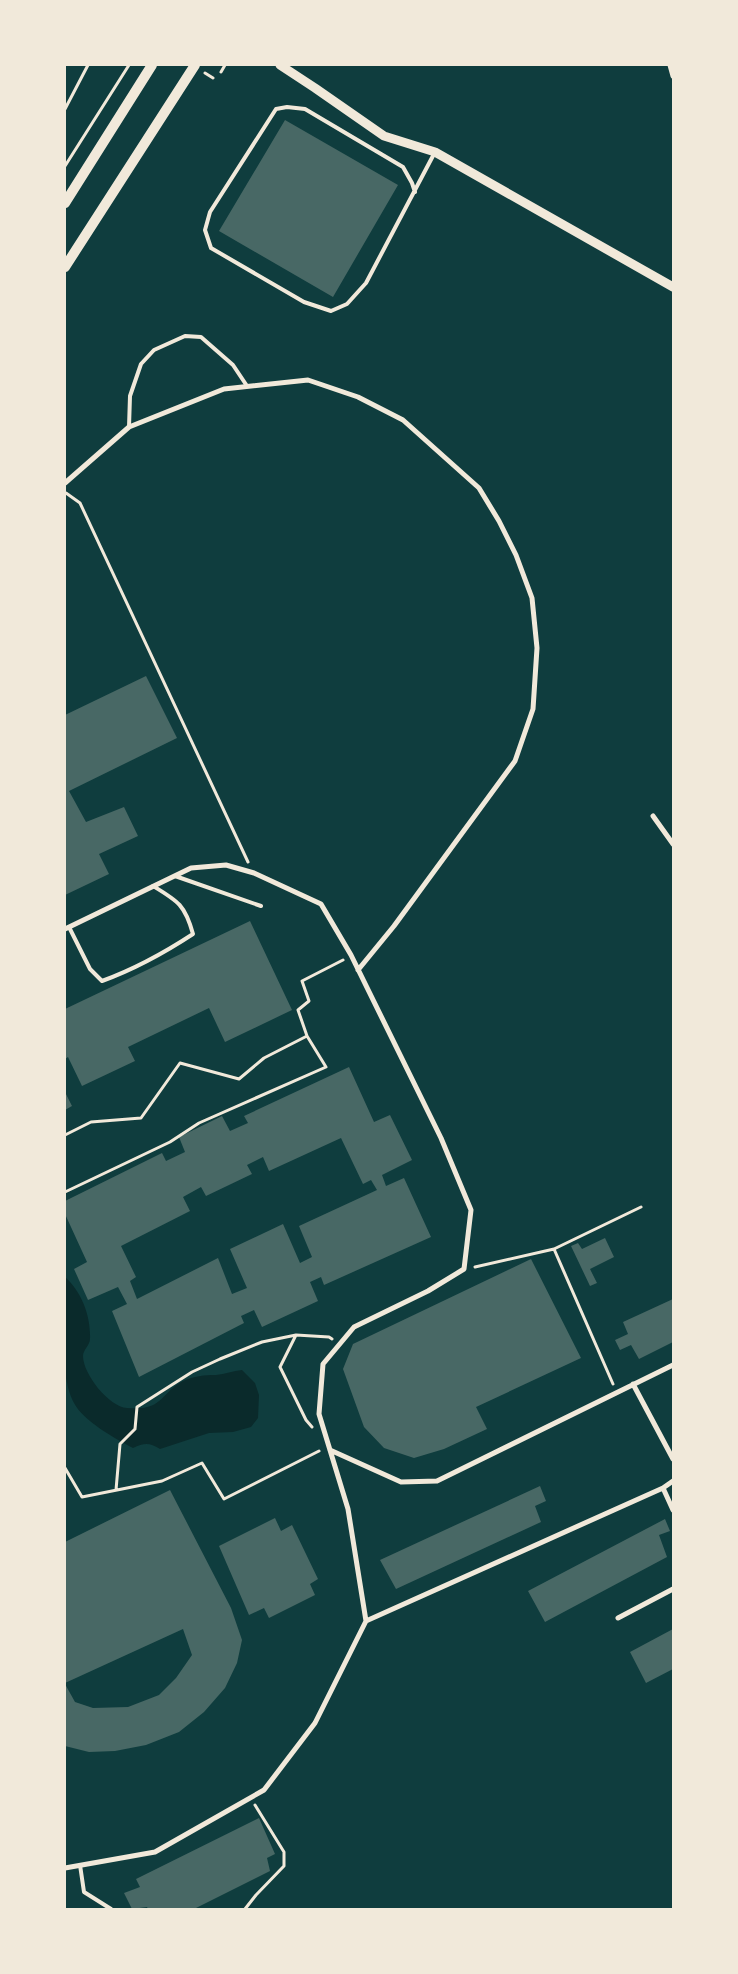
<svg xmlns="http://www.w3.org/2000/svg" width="738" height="1974" font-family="'Asap Condensed',sans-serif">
  <rect width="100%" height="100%" fill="#0f3d3e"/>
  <path fill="#0a2a2b" d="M65,1277c17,15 26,40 25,62 0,6 -7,11 -7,17 0,18 26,51 44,52 37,3 32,-14 56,-27 11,-5 21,-6 33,-6 9,-1 17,-4 26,-5l13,13 4,12 -1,23 -7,9 -18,5 -24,1 -49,16c-11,-7 -16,-6 -27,-1 -17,-9 -50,-27 -59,-45 -5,-9 -7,-20 -9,-30z"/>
  <path fill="#486865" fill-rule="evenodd" d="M285,120l113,65 -65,112 -114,-66z
    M146,676l31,62 -108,53 17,31 38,-15 14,29 -39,18 10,20 -44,21v-180z
    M250,921l42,89 -67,32 -16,-34 -81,39 7,14 -53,25 -14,-29 -3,2v-50z
    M349,1067l25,55 16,-7 22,45 -30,15 4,11 18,-8 27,59 -107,48 -3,-8 -11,5 8,19 -56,26 -8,-17 -13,6 3,7 -105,54 -27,-66 15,-7 -9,-17 -30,13 -14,-31 13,-7 -22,-48v-13l97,-48 4,8 19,-9 -6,-15 43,-21 8,15 18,-8 -4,-7zM341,1138l22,46 8,-4 6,10 -78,36 13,31 -12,6 -17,-39 -53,25 17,39 -15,6 -14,-36 -81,41 -7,-18 6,-4 -15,-31 69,-35 -7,-14 18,-10 5,9 46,-22 -5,-9 16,-8 6,14z
    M65,1092l7,14 -7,4z
    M605,1238l9,19 -24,12 7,14 -7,3 -19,-40 7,-3 4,6z
    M531,1259l50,99 -105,49 11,22 -43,20 -30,9 -30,-10 -20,-21 -21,-58 10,-25z
    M673,1299v43l-34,17 -8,-14 -11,5 -5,-10 13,-6 -5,-12z
    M540,1486l6,15 -11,5 6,16 -145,67 -16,-29z
    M170,1490l61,118 11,32 -5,23 -12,25 -21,24 -25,20 -33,13 -31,6 -26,1 -24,-6v-62l10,18 18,6 35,-1 31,-12 17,-17 16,-23 -9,-26 -118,54v-141z
    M275,1518l6,13 11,-6 26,54 -8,5 5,11 -46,23 -5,-10 -15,7 -30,-69z
    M665,1519l5,12 -11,4 8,22 -122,65 -17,-31z
    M673,1629v40l-27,14 -16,-31z
    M259,1818l16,36 -8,4 3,13 -76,38h-46l-1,-2 -15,2 -8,-16 16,-6 -4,-8z"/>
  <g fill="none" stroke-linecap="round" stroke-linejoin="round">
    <path stroke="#f1e9da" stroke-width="3" d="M221,72l4,-7
      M205,73l8,5
      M65,109l23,-44
      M65,166l64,-101
      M66,493l14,10 168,359
      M65,1135l26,-13 50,-4 39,-55 59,16 25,-21 43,-22 -9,-26 11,-9 -7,-20 41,-21
      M65,1192l105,-50 29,-19 127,-56 -19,-31
      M554,1249l87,-42
      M475,1267l79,-18 59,135
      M296,1335l-16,32 26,53 6,7
      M65,1468l17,29 80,-16 40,-18 22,36 95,-48
      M116,1490l4,-46 15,-15 2,-22 55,-35 28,-13 42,-17 34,-7 33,2 3,2
      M245,1909l11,-14 28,-29v-14l-29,-47"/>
    <path stroke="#f1e9da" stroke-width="4" d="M415,192l-3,-9 -9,-16 -98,-58 -18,-2 -11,2 -66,103 -5,18 6,18 93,54 27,9 16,-7 19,-21 69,-131
      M129,427l1,-31 11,-32 13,-14 31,-14 16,1 32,28 14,21
      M175,876l86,30
      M69,927l21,42 12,12c33,-12 62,-28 91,-47 -8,-29 -15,-33 -40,-48
      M80,1865l4,27 27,17"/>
    <path stroke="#f1e9da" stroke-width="5" d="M670,65l3,11
      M65,483l64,-56 95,-38 84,-9 50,17 45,23 76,68 20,33 17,34 16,43 5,50 -4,61 -18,52 -121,165 -36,44
      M653,816l20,28
      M65,929l126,-61 35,-3 28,8 67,31 30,51 90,183 30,72 -7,59 -36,22 -74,36 -31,37 -4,50 29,95 18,112 -51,102 -51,67 -109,62 -90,16
      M633,1384l40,75
      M330,1450l71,32 36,-1 236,-116
      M673,1481l-10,7 10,22
      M618,1618l55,-29
      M366,1621l297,-133"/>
    <path stroke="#f1e9da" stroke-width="9" d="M280,65l35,23 69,48 51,16 238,135"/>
    <path stroke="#f1e9da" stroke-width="10" d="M65,203l87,-138
      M65,267l130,-202"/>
  </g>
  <rect width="738" height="1974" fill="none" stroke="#f1e9da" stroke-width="132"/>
</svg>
